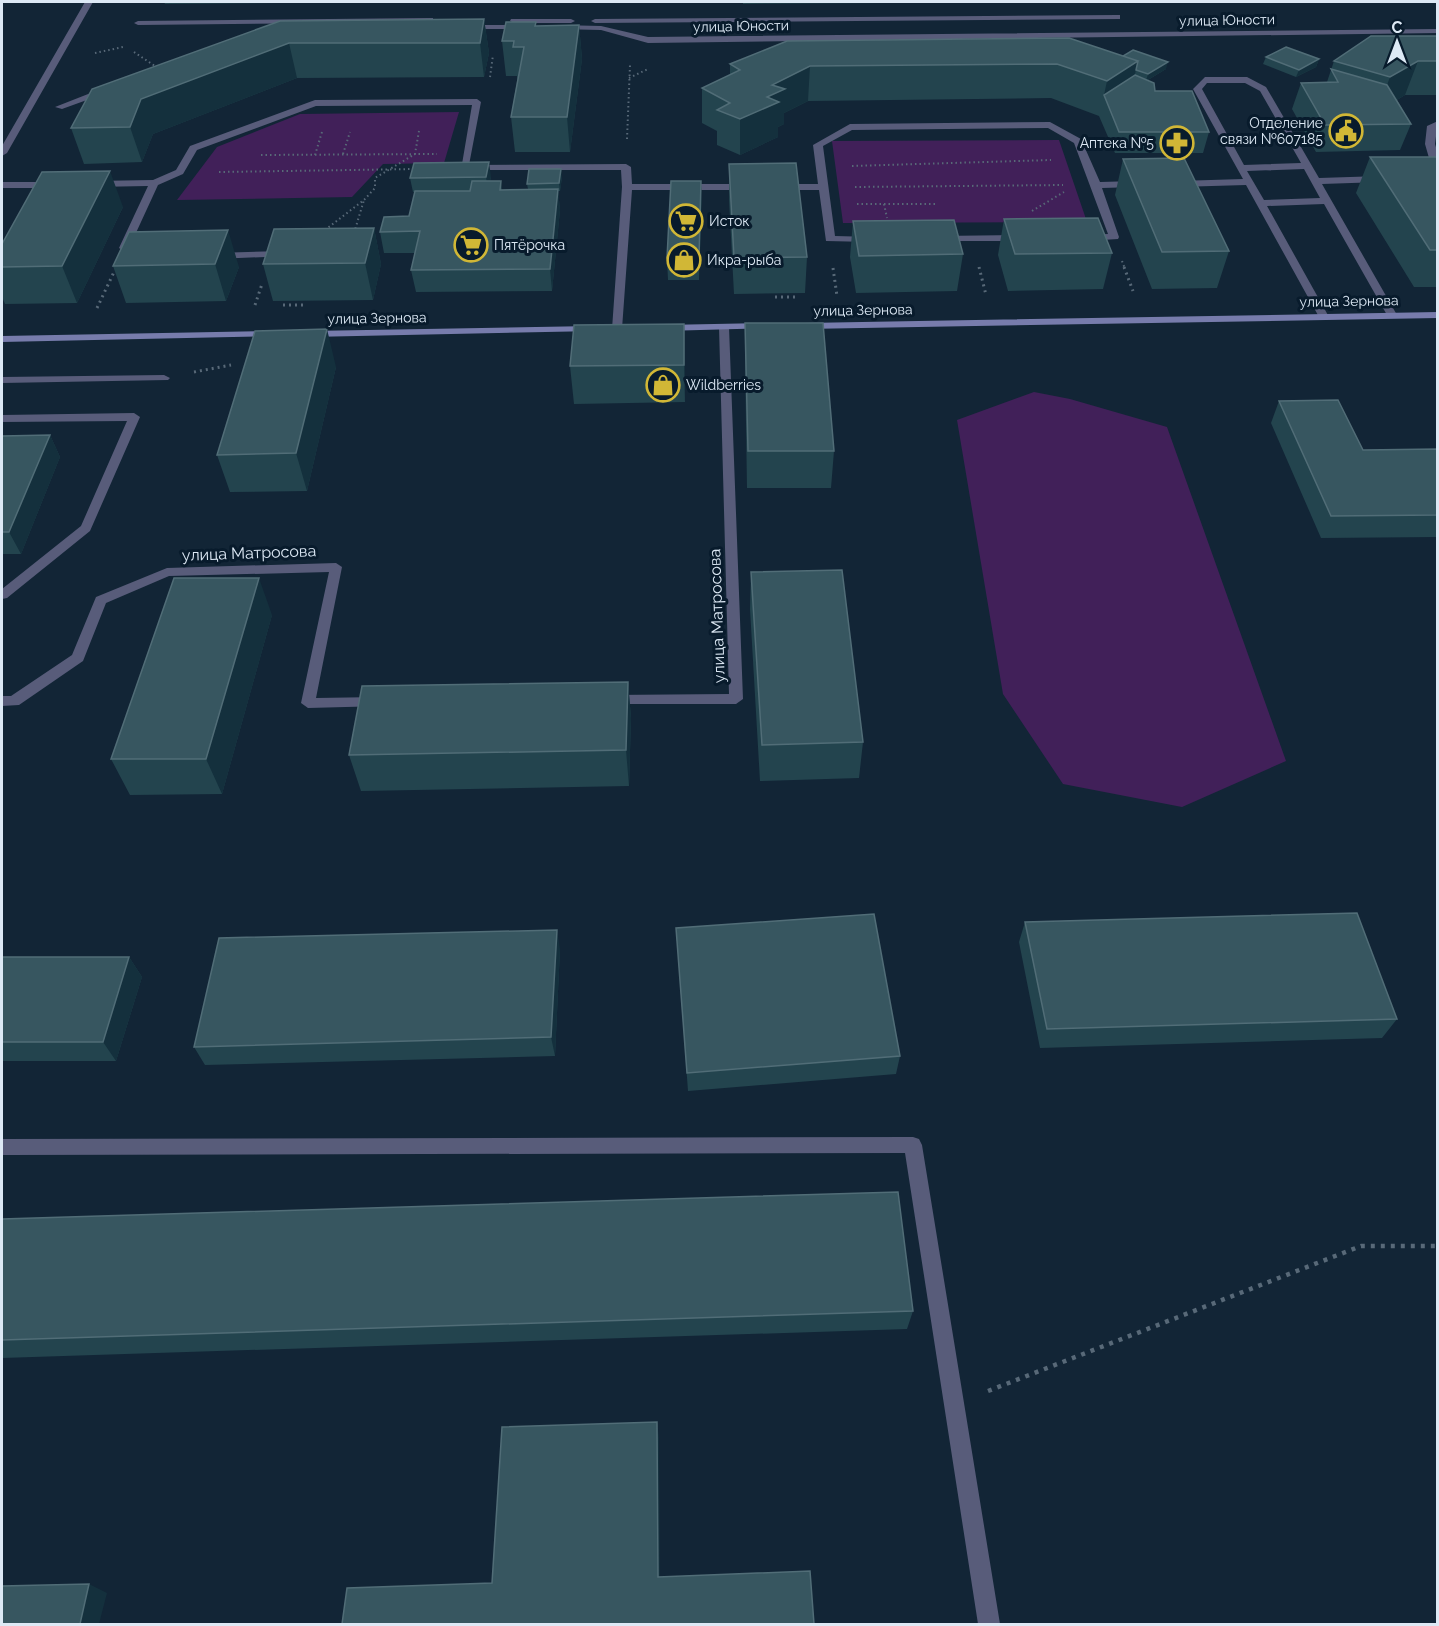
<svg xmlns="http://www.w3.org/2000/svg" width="1439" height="1626" font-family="Raleway,sans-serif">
  <rect width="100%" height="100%" fill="#122536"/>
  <path fill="#412059" d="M459,112l-15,51 -61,1 -31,33 -175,3 40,-53 83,-33z
    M1059,140l28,82 -244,1 -11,-82z
    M1034,392l36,7 97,28 119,334 -104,46 -119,-23 -60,-90 -46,-274z"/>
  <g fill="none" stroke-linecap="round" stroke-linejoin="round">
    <path stroke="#586978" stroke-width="2" stroke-dasharray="1.5 3" stroke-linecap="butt" d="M134,52l24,16
      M95,53l28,-6
      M490,77l3,-22
      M629,78l19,-9
      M627,139l3,-74
      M343,154l7,-22
      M261,155l176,-1
      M315,155l7,-23
      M852,166l199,-6
      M219,172l197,-3
      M855,187l208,-2
      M857,204h80
      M884,204l3,14
      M1032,211l32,-19
      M325,230l39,-30 11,-12v-10l40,-24 4,-23
      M354,233l10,-33
      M1122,261l3,8"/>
    <path stroke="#586978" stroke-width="3" stroke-dasharray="2 4" stroke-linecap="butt" d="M979,267l7,28
      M1124,267l9,24
      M833,268l4,28
      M775,297h23
      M255,305l7,-21
      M283,305h20
      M97,308l17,-36
      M194,372l37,-7"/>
    <path stroke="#586978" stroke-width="4.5" stroke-dasharray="4 6" stroke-linecap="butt" d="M988,1391l373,-145h77"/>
    <path fill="#585c7a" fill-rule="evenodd" d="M85,2h8l-86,151 -5,3v-10z
      M1247,77l19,10 53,91 62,-2 5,3 -5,3 -59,2 75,131 -1,2 -4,1 -5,-3 -63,-111 -57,2 62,111 -5,3 -5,-3 -73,-132 -68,2 -5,-3 5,-3 65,-2 -50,-90 12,-12zM1207,83h38l15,8 41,72 -57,2 -42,-76zM1304,169l16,29 -56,2 -17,-29z
      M477,99l4,3 -12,63 157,-1 5,3 1,17h117l5,3 -5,3h-117l-10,139 -5,3 -5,-3 10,-142 -1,-17h-160l11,-65 -156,1 -119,44 -14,24 -25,11 -29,63 -5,3 -5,-3 29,-62 -54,1 -5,-3 5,-3 59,-1 23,-10 14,-24 125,-46z
      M1438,121l-3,23 3,10v21l-5,-3 -8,-28 2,-18z
      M1050,122l31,17 19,43 36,-1 5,3 -5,3 -34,1 17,49 -1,2 -32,2 -5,-3 5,-3 22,-1 -34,-91 -26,-15 -196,2 -29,16 12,90 39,1 1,2 -5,3 -44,-1 -7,-51h-40l-5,-3 5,-3h39l-5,-39 37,-21z
      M2,182h53l5,3 -5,3h-53z
      M939,236l81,-1 5,3 -5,3h-85l-1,-2z
      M284,251l4,1v4l-73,3 -5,-3 5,-3z
      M164,375l6,3 -2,2 -166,3v-6z
      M134,413l6,4 -50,114 -83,67 -5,1v-10l79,-63 46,-105 -125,1v-7z
      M913,1137l6,2 3,6 78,479h-22l-73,-471 -903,2v-16z"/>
    <path fill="#585c7a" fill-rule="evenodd" d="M1117,15h3v4l-525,4 -4,-2 4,-2z
      M430,18h3v4l-295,3 -4,-2 4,-2z
      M511,19h60l4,2 -4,2h-57l-4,-2z
      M464,25h60l4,2 -4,2h-60z
      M560,25l41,1 47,11 790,-8v4l-790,10 -47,-13 -44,-1v-4z
      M106,87l3,1v4l-47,17 -7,-2z
      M724,324l5,3 14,372 -7,5h-131l-2,-4 7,-5 119,-1 -10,-367z
      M336,563l6,4 -26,131 63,-1 5,1 2,4 -2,4 -76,2 -7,-5 28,-131 -160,4 -63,27 -23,58 -64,44 -17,1v-10h9l61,-41 24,-58 71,-29z"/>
    <path fill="#777cac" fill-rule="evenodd" d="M1438,312v6l-633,11 -5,-3 5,-3z
      M766,323l4,1v4l-106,3 -5,-3 5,-3z
      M592,326l5,3 -1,2 -286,6 -5,-3 5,-3z
      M274,331l4,1v4l-276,6v-6z"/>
  </g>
  <path fill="#23444e" d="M164,2h234l-233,2z
    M743,2h302l-302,2z
    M484,19l5,34 -5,24 -187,1 -144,56 -11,28 -58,2 -13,-36 209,-107z
    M579,25l3,34 -12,93h-55l-4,-35 6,-36v-5h-11l-4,-35 35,-15z
    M1437,36v59h-32l-8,5 14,24 -11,26 -84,2 -24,-43 9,-26 26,-1 7,-21z
    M1123,56l43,13 -18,11 7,11 54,41 -6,21h-88l-16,-37 -48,-18 -243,3 -24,12v11l-6,3v10l-38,18 -23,-10v-14l-15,-8v-35l28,-13v-11z
    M1266,57l53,2 -3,8 -20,10 -33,-13z
    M1370,157l67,2v128h-23l-58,-94z
    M1123,159l106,92 -12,37 -65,1 -37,-94z
    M729,164l78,93 -2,36 -71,1 -5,-94z
    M491,177l-1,4h11l1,9 26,-1 -1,-5 35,-7 -2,14h-2l2,19 -8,81 -136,1 -5,-22 4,-17h-31l-4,-21 29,-16 6,-24h-2l-3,-14z
    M701,181l-2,99h-31l-1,-22z
    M123,207l-46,96 -72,1 -3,-7v-53z
    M1004,219l108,34 -9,36 -95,2 -10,-36z
    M853,221l110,33 -6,37 -101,2 -6,-36z
    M374,228l7,36 -8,36 -100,1 -10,-37z
    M129,232l110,35 -13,34 -100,2 -13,-37z
    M745,323l89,128 -3,37h-84l-2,-128z
    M684,324l1,78 -111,2 -4,-38z
    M336,367l-29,124 -77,1 -13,-37z
    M1279,401l84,49 74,-1v88l-116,1 -50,-115z
    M50,435l10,22 -39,97h-19v-118z
    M751,572l112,170 -4,36 -99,3 -10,-172z
    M272,615l-50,179 -92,1 -19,-36z
    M628,682l3,36 -2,68 -268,5 -12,-36z
    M1025,922l372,97 -15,19 -342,10 -21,-106z
    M676,928l224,128 -4,18 -208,17z
    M560,949l-5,107 -350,9 -11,-18z
    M2,957h127l13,20 -26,84h-114z
    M2,1219l911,92 -6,18 -905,29z"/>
  <path fill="#14303d" d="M484,19l5,34 -5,24 -4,-34z
    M579,25l3,34 -12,93 -3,-35z
    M289,43l8,35 -144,56 -11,28 -12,-35 11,-28z
    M1319,59l-3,8 -20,10 3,-7z
    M1138,61l-8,35 -26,-1 3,-14z
    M1418,61l-13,34 -28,17 13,-35z
    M1168,62l-2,7 -20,12 2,-7z
    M810,66l-2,35 -24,12v11l-6,3v10l-38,18v-36l27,-22 5,-12z
    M489,162l2,15 -3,14 -2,-14z
    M561,169l1,8 -2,14 -1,-8z
    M110,171l13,36 -46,96 -15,-37z
    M701,181l1,22 -3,77v-22z
    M558,189l2,21 -8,81 -2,-22z
    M374,228l7,36 -8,36 -8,-37z
    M228,230l11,37 -13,34 -11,-37z
    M684,324l1,78 -1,-37z
    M327,329l9,38 -29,124 -11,-38z
    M50,435l10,22 -39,97 -12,-22z
    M259,578l13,37 -50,179 -16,-35z
    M628,682l3,36 -2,68 -3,-36z
    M557,930l3,19 -5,107 -4,-19z
    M129,957l13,20 -26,84 -13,-19z
    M657,1422l2,15 1,150 -2,-10z
    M89,1584l18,9 -8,31h-19z"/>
  <path fill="#375660" stroke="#516d77" stroke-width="1.5" d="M484,19l-4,24h-191l-148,56 -11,28 -59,1 21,-39 188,-68z
    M506,22h30l-1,4 44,-1 -12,92h-56l13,-70h-11l1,-6h-12z
    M1371,36h66v25h-19l-28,16 -56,-16z
    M1069,38l69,23 -31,20 -50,-17 -247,2 -38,19 13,4 -18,8 12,5 -39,17 -23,-9 13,-7 -28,-15 38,-18 -10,-6 57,-23z
    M1286,47l33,12 -20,11 -33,-13z
    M1133,50l35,12 -20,12 -12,-4 2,-9 -15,-5z
    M1331,69l56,16 24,39 -86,1 -24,-42 37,-1z
    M1135,75l19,8 1,8h37l17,41h-90l-15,-37z
    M1370,157h66l1,2v91h-7z
    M1184,158l45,93 -67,1 -39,-93z
    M489,162l-3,15 -76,1 4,-15z
    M796,163l11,94 -73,1 -5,-94z
    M529,169h32l-2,14 -32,1z
    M110,171l-48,95 -60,1v-23l40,-72z
    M472,181h29l-1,9 58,-1 -8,80 -139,1 9,-39 -40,1 4,-15 25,-1 6,-25h55z
    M671,181h30l-2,77h-32z
    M1098,218l14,35 -97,1 -11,-35z
    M954,220l9,34 -104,2 -6,-35z
    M374,228l-9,35 -102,1 11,-35z
    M228,230l-13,34 -102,2 16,-34z
    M745,323h78l11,128h-86z
    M684,324v41l-114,1 4,-41z
    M327,329l-31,124 -79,2 38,-124z
    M1338,400l25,50 74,-1v66l-106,1 -52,-115z
    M50,435l-41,97h-7v-96z
    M842,570l21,172 -101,3 -11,-173z
    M174,578h85l-53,181h-95z
    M628,682l-2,68 -277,5 13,-69z
    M1357,913l40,106 -350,10 -22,-107z
    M874,914l26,142 -213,17 -11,-145z
    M557,930l-6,107 -357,10 25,-109z
    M2,957h127l-26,85h-101z
    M898,1192l15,119 -911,29v-121z
    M657,1422l1,155 152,-6 4,53h-472l5,-36 145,-5 10,-156z
    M89,1584l-9,40h-78v-38z"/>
  <defs>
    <g id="civic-ring" transform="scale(1.725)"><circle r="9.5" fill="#081b2c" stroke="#d1b736" stroke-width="1.5"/><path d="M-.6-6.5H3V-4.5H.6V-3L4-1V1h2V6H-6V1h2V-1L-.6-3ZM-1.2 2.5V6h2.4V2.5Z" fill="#d1b736"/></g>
    <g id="pharmacy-ring" transform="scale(1.725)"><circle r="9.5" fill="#081b2c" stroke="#d1b736" stroke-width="1.5"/><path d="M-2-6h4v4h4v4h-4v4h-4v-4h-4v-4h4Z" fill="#d1b736"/></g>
    <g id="supermarket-ring" transform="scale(1.725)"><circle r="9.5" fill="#081b2c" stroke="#d1b736" stroke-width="1.5"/><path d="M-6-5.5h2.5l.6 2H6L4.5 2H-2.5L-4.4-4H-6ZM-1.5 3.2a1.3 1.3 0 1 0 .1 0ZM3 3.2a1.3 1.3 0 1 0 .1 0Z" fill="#d1b736"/></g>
    <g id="shop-ring" transform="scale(1.725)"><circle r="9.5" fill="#081b2c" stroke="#d1b736" stroke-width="1.5"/><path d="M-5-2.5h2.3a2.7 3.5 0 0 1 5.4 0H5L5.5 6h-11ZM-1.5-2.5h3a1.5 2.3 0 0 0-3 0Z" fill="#d1b736"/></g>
  </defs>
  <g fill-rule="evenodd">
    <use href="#civic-ring" x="1346" y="131"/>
    <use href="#pharmacy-ring" x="1177" y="143"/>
    <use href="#supermarket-ring" x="686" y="221"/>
    <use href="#supermarket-ring" x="471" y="245"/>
    <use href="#shop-ring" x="684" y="260"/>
    <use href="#shop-ring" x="663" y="385"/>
  </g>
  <g text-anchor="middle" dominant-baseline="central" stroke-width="6" stroke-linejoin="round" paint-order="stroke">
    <g font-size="14" fill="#dde9f5" stroke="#081b2c">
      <text transform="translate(1227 20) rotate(-1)">улица Юности</text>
      <text transform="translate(741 26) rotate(-1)">улица Юности</text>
      <text transform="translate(1349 301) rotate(-1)">улица Зернова</text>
      <text transform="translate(863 310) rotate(-1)">улица Зернова</text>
      <text transform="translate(377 318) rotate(-1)">улица Зернова</text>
    </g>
    <g font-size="14" fill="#dde9f5" stroke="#081b2c" text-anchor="start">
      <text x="1323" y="123" text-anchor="end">Отделение<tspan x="1323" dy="16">связи №607185</tspan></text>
      <text x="1154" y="143" text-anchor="end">Аптека №5</text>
      <text x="709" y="221">Исток</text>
      <text x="494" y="245">Пятёрочка</text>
      <text x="707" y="260">Икра-рыба</text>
      <text x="686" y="385">Wildberries</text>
    </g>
    <g font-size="16" fill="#dde9f5" stroke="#081b2c">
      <text transform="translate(249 553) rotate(-2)">улица Матросова</text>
      <text transform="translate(717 616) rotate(-92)">улица Матросова</text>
    </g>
  </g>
  <rect width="1439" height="1626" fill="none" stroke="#dde9f5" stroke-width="6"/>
  <g transform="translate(1397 42)" stroke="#081b2c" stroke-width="4.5" paint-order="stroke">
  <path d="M0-4.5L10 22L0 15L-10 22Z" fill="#dde9f5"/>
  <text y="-9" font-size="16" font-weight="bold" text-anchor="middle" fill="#dde9f5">С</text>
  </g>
</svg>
